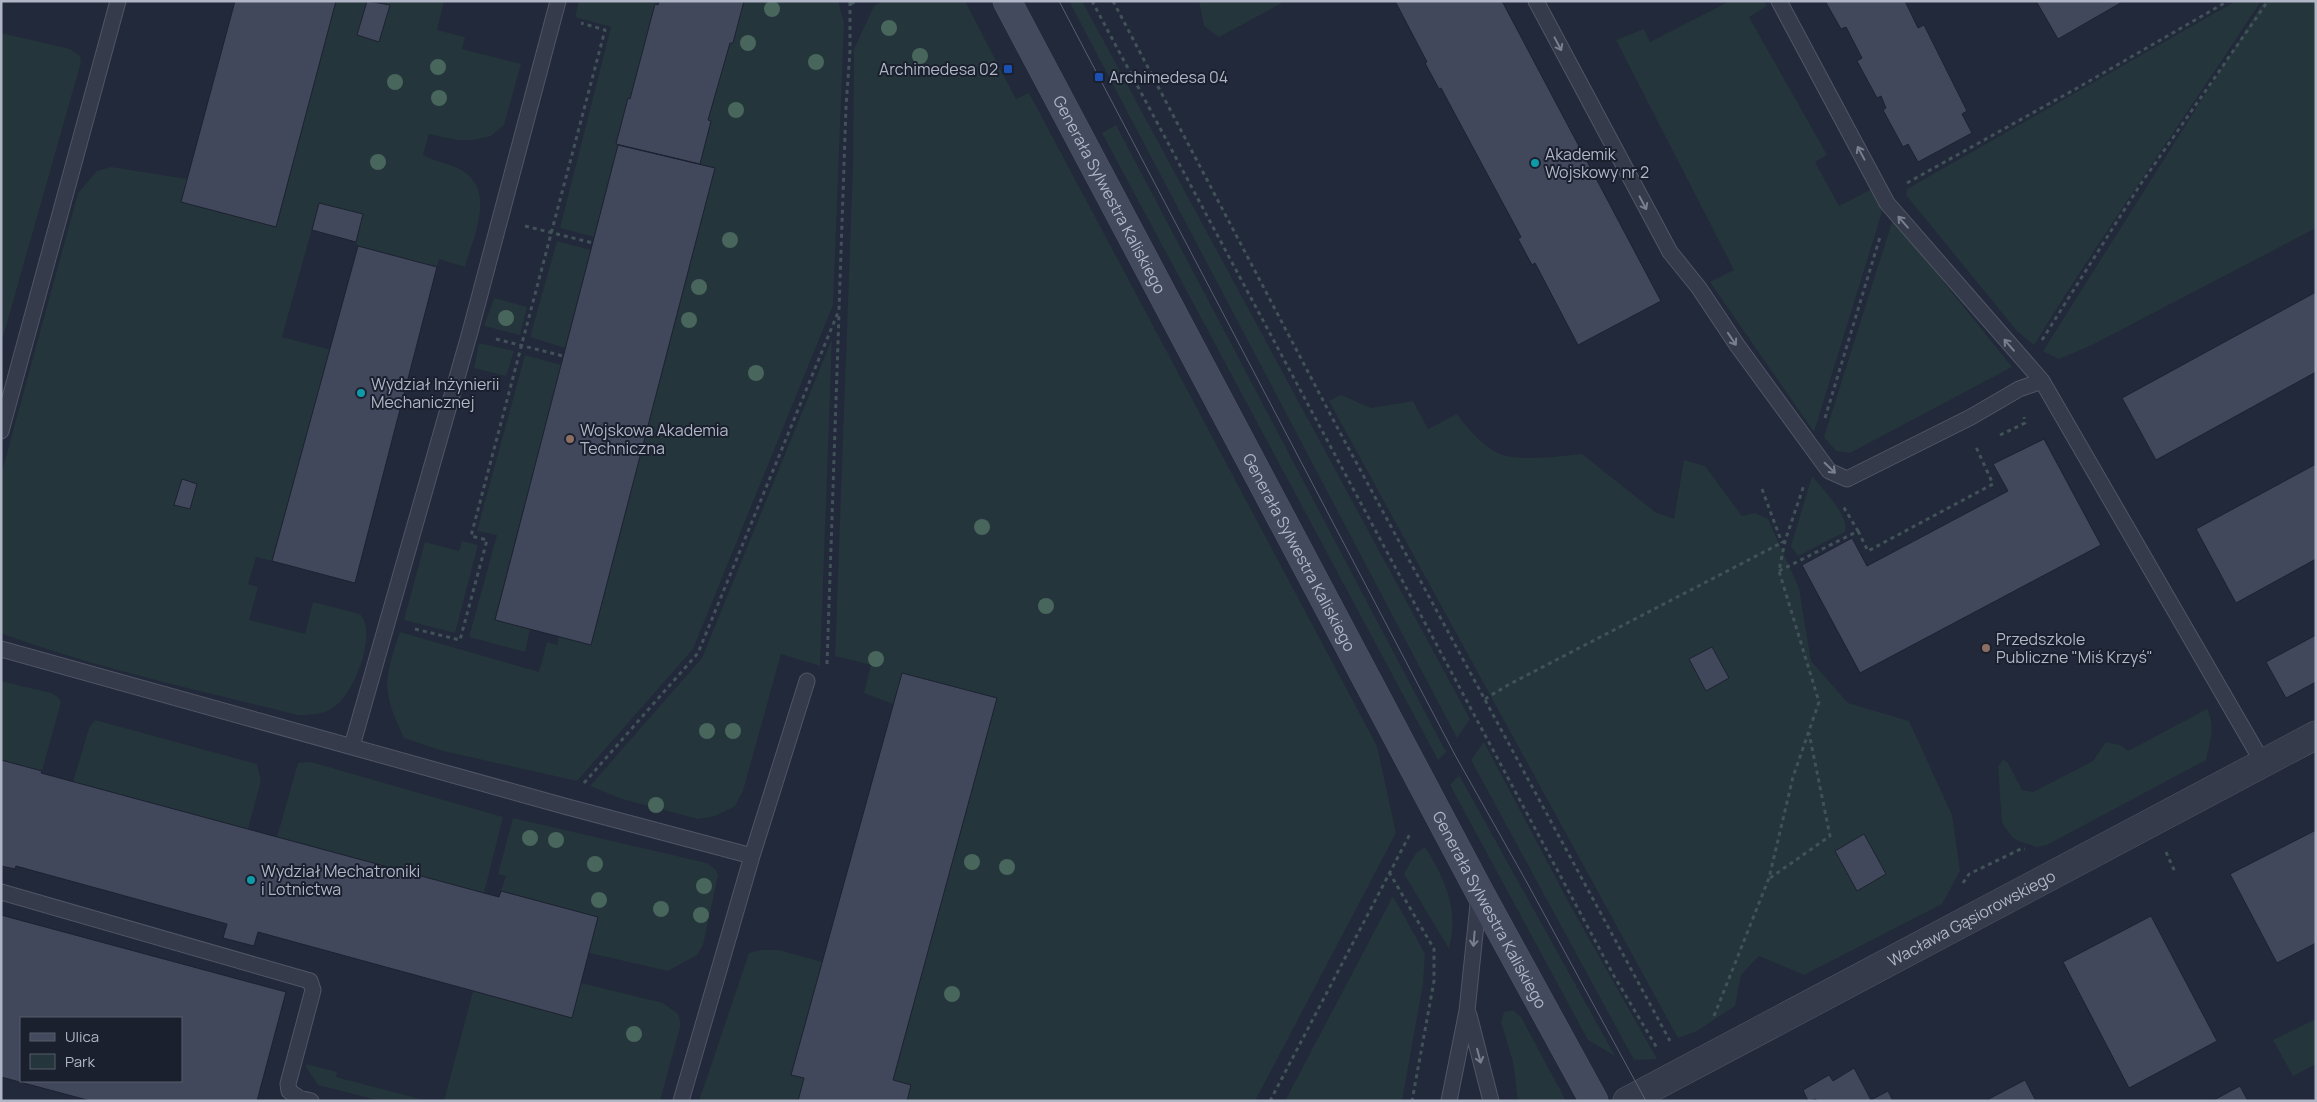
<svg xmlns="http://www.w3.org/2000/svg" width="2317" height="1102" font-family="Manrope,sans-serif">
  <rect width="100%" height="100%" fill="#22293a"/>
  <path fill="#24353b" d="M336,1h108l-7,29 28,7 -3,12 59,15 -17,61 -13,11 -17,4h-17l-28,-6 -6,21c13,7 29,9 40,16 33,21 10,66 2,96l-26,-8 -2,8 -79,-21 -2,-4 7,-28 -44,-11 -37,134 49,13 -59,211 -16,-4 -8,27 10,3 -9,33 56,14 8,-32 47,12c18,19 -6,80 -26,93 -12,8 -23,8 -37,8 -98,-25 -199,-46 -294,-81l-2,-1v-158l77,-282 19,-22 14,-4 76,12 -6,23 95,25z
    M579,1h80l-29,98h-2l-12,45 2,1 -24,92 -34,-9 51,-201 -36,-10z
    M744,1h94l6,22 -11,282 -140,344 -116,132 -134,-30 -39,-13c-22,-46 -21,-58 -4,-106l139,40 8,-30 10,3 2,-9 32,9 124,-477 -15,-4 11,-42 -3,-2 22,-77h3z
    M883,1h82l51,98 13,-6 348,653 19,87 -141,268h-348l-14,-21 104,-382 -95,-25 -9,31 -29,-11 7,-28 -36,-9 18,-490 1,-117 20,-43z
    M1069,1h13l388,718 -13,19z
    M1199,1h82l1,2 -63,34 -15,-11z
    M1730,1h34l3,5 -18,11 78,138 -12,7 24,44 33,-17 10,23 -68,220 -104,-150 24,-12 -118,-230 28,-11 6,13z
    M2236,1h25c-75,115 -155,227 -227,344l-17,-14 -111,-136 1,-6z
    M2264,1h52v227l-224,117 -33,14 -16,-8z
    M1,33l69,16 10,7 1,6 -80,282z
    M1116,125l330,627 -8,8 -336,-627z
    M1893,219l119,148 -162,86 -14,-2 -12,-14z
    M557,241l34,9 -26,98 -35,-11z
    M494,298l33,9 -7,28 -36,-9z
    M832,339l-12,327 -39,-12 -38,137 -8,15 -20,10 -17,3 -76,-20 -32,-13 112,-128z
    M479,343l35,8 -8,25 -32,-8z
    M525,355l36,10 -66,254 35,10 -5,23 -56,-15 28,-102 -20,-4z
    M1341,395l30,13 42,-7 15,28 29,-15c10,14 24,30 39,38 19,11 64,4 86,2l73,58 19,7 10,-59 21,6 37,50 13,-3 13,6 31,69 12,73 37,42 61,18 43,94 8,56 -18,33 -138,71 -45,-19 -18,19 -6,31 -38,25 -19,7 -349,-637z
    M1812,476c10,12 38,40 33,56l-47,24 -7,-10z
    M462,541l16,4 -23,88 -51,-13 21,-78 34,9z
    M1,681l50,12 7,4 3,5 -19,69 -41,-11z
    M2207,709c9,17 3,33 -1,51l-159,85 -10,2 -19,-6 -6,-4 -10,-14 -4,-56 5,-8 5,4 14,27 11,2 60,-31 13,-19 14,3 8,6z
    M95,720l162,44 4,17 -13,48 -175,-47 16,-54z
    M1484,742l85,161 88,156 -23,1 -163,-300z
    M311,762l192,55 -19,76 -207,-56 21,-74z
    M1459,775l156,281 -27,-16 -138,-255z
    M513,818l194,45 9,7 2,5 -15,70 -6,10 -29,16 -79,-18 9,-36 -97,-26 5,-15 -8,-2z
    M1425,847c21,34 34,62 24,102l-45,-75 12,-21z
    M1393,896l32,58 -2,30 -21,117h-117z
    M761,950h18l43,12 -30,113 12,3 -6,23h-99l50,-148z
    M581,983l82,20 15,11 3,10 -21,77h-216l29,-110 98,27z
    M1513,1010l8,7 45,84h-48l-5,-39 -12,-40 3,-10z
    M2316,1019v45l-23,12 -20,-36z
    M306,1064l31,8 -1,5 92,24h-47l-63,-16 -12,-18z"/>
  <path fill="#41485c" stroke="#1d2231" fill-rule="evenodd" d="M235,1h101l-60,226 -95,-25z
    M367,1l23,4 -11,37 -22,-7z
    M659,1h85l-11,42h-3l-22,77 3,1 -11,43 -84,-20 12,-46 2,1 25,-95 3,1z
    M1395,1h107l159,300 -83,44 -43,-82 -3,2 -14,-26 3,-2 -80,-149 -2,1 -14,-26 2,-1z
    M1825,1h80l13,27 6,-3 43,86 -5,3 10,19 -54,29 -10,-18 -5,3 -20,-37 3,-2 -5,-12 -4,2 -20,-37 5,-3 -16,-31 -5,2z
    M2036,1h88l-66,38z
    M618,145l97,23 -124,477 -96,-25z
    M319,203l44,11 -7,28 -44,-12z
    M358,246l79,21 -82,316 -83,-22z
    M2316,292v80l-160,88 -34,-62z
    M2044,439l57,106 -241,128 -58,-108 50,-27 15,28 141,-75 -15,-27z
    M2316,464v95l-80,44 -40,-74z
    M182,479l15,5 -7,25 -16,-4z
    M2316,635v47l-30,16 -20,-36z
    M1712,647l17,31 -23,13 -17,-32z
    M902,673l95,25 -104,382 18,5 -4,16h-109l6,-23 -13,-3z
    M1,760l41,11 -1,2 443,120 15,4 2,-6 97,26 -26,101 -314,-86 -4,14 -31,-8 4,-14 -211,-58 -1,3 -14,-3z
    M2316,830v113l-39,20 -47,-89z
    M1864,834l22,40 -29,17 -22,-40z
    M1,915l285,77 -29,109h-166l-90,-24zM21,1018h160v63h-160z
    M2151,916l66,125 -88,47 -66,-126z
    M1854,1068l17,32 17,-9 5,10h-76l-1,-2 -8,2 -5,-11 26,-15 4,6z
    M2025,1080l11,21h-51z
    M2240,1086l8,15h-36z"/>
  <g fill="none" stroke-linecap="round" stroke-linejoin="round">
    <g stroke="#505665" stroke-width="17">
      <path id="lane" d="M1536,1l134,251 29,36 38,57 92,126 18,8 124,-62 48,-28 23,-8
        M1779,1l108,202 155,178 221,382
        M1,431l117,-430
        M1,649l563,157 188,50
        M352,746l118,-414 88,-331
        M1,892l309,89 3,9 -25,94 1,7 10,7 12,3
        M1469,1015l22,86
        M681,1101l71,-245 55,-175
        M1449,1101l18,-90 12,-116"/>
    </g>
    <g stroke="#505665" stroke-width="29">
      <g id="street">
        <path id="s1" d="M1627,1101l689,-366"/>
      </g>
    </g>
    <g stroke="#505665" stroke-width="29">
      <g id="secondary">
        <path id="s2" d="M1007,1l472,890 115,210"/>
      </g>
    </g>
    <path stroke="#415258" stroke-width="3" stroke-dasharray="4 4" stroke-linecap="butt" d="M1092,1l522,975 43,72
      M1113,1l224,426 333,614
      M851,4l5,-3
      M1907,183l172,-96 149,-86
      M525,226l68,17
      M496,339l67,17
      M2042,340l98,-155 128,-184
      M1825,418l55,-181
      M2000,435l25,-12 -1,-6
      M1762,489l20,54
      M1858,531l10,20 125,-67 -17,-37 3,-1
      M1779,571l79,-40 -15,-25
      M415,629l45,11 27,-100 -16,-4 134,-506 -24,-7
      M827,664l12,-351
      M1485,699l23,-14 277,-144
      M584,783l114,-130 141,-343 7,-203 4,-56v-50
      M2166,852l9,20
      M1389,872l45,77v32l-22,120
      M1770,878l60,-42 -21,-103
      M1963,883l6,-9 52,-25h4
      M1714,1016l55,-138 24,-101 26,-75 -40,-131 6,-30 19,-56
      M1270,1101l140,-267"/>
    <use href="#lane" stroke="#353b4a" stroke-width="15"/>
    <use href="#street" stroke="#353b4a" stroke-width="28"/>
    <use href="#secondary" stroke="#434a5d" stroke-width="28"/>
    <path stroke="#575f71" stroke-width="1" d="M1059,1l396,754 70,124 121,222"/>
  </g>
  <g fill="#48665c">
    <circle cx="772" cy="9" r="8"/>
    <circle cx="889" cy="28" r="8"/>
    <circle cx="748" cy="43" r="8"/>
    <circle cx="920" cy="56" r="8"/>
    <circle cx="816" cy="62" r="8"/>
    <circle cx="438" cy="67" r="8"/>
    <circle cx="395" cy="82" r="8"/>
    <circle cx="439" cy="98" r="8"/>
    <circle cx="736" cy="110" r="8"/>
    <circle cx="378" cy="162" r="8"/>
    <circle cx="730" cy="240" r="8"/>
    <circle cx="699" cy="287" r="8"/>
    <circle cx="506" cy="318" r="8"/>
    <circle cx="689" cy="320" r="8"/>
    <circle cx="756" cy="373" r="8"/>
    <circle cx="982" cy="527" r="8"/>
    <circle cx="1046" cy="606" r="8"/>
    <circle cx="876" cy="659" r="8"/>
    <circle cx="707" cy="731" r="8"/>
    <circle cx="733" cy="731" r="8"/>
    <circle cx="656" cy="805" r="8"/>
    <circle cx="530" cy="838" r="8"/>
    <circle cx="556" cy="840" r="8"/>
    <circle cx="972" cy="862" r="8"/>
    <circle cx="595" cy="864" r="8"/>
    <circle cx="1007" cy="867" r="8"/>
    <circle cx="704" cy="886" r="8"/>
    <circle cx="599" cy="900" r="8"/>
    <circle cx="661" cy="909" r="8"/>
    <circle cx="701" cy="915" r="8"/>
    <circle cx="952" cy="994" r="8"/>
    <circle cx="634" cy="1034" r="8"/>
  </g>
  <defs><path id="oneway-shaft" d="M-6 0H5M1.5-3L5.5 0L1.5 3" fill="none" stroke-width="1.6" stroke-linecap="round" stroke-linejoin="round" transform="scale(1.25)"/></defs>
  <g stroke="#797f8e">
    <use href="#oneway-shaft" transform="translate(1558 44) rotate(62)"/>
    <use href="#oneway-shaft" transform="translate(1861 153) rotate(-118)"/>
    <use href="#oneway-shaft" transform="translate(1643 203) rotate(62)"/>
    <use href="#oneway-shaft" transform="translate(1903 222) rotate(-131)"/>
    <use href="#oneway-shaft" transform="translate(1732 339) rotate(56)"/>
    <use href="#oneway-shaft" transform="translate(2009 345) rotate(-131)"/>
    <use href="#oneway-shaft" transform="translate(1830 468) rotate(44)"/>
    <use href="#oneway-shaft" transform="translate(1474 939) rotate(95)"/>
    <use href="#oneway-shaft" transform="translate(1479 1056) rotate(75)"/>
  </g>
  <g fill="#1a4fb4" stroke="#1b202f" stroke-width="2">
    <rect x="1003" y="64" width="10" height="10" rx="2.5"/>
    <rect x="1094" y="72" width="10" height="10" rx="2.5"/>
  </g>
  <g fill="#0f9aa8" stroke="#1b202f" stroke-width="2">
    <circle cx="1535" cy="163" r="5"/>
    <circle cx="361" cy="393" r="5"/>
    <circle cx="251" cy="880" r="5"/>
  </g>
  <g fill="#8d6e63" stroke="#1b202f" stroke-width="2">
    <circle cx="570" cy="439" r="5"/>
    <circle cx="1986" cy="648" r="5"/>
  </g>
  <g text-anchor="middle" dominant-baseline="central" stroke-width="4" stroke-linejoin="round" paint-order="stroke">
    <g font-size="16" fill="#b0b6c6" stroke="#1b202f" text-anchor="start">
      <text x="998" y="69" text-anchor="end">Archimedesa 02</text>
      <text x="1109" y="77">Archimedesa 04</text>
      <text x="1545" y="154">Akademik<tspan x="1545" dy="18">Wojskowy nr 2</tspan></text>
      <text x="371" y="384">Wydział Inżynierii<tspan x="371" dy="18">Mechanicznej</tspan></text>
      <text x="580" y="430">Wojskowa Akademia<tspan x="580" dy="18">Techniczna</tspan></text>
      <text x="1996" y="639">Przedszkole<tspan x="1996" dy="18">Publiczne "Miś Krzyś"</tspan></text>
      <text x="261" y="871">Wydział Mechatroniki<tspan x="261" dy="18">i Lotnictwa</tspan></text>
    </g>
    <g font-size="16" fill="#b0b6c6" stroke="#1b202f">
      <text stroke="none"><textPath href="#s2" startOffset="219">Generała Sylwestra Kaliskiego</textPath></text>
      <text stroke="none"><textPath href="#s2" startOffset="624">Generała Sylwestra Kaliskiego</textPath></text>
      <text stroke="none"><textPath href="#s2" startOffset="1029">Generała Sylwestra Kaliskiego</textPath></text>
      <text stroke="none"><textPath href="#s1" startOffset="390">Wacława Gąsiorowskiego</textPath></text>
    </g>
  </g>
  <rect width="2317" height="1102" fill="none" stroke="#b0b6c6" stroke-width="5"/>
  <rect x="20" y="1017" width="162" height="65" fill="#1b202f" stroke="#575c6b"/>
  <rect x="30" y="1033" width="25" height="8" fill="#434a5d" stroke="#575c6b"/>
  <text x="65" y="1042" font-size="15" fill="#b0b6c6">Ulica</text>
  <rect x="30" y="1054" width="25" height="15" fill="#24353b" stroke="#575c6b"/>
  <text x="65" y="1067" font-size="15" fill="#b0b6c6">Park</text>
</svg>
